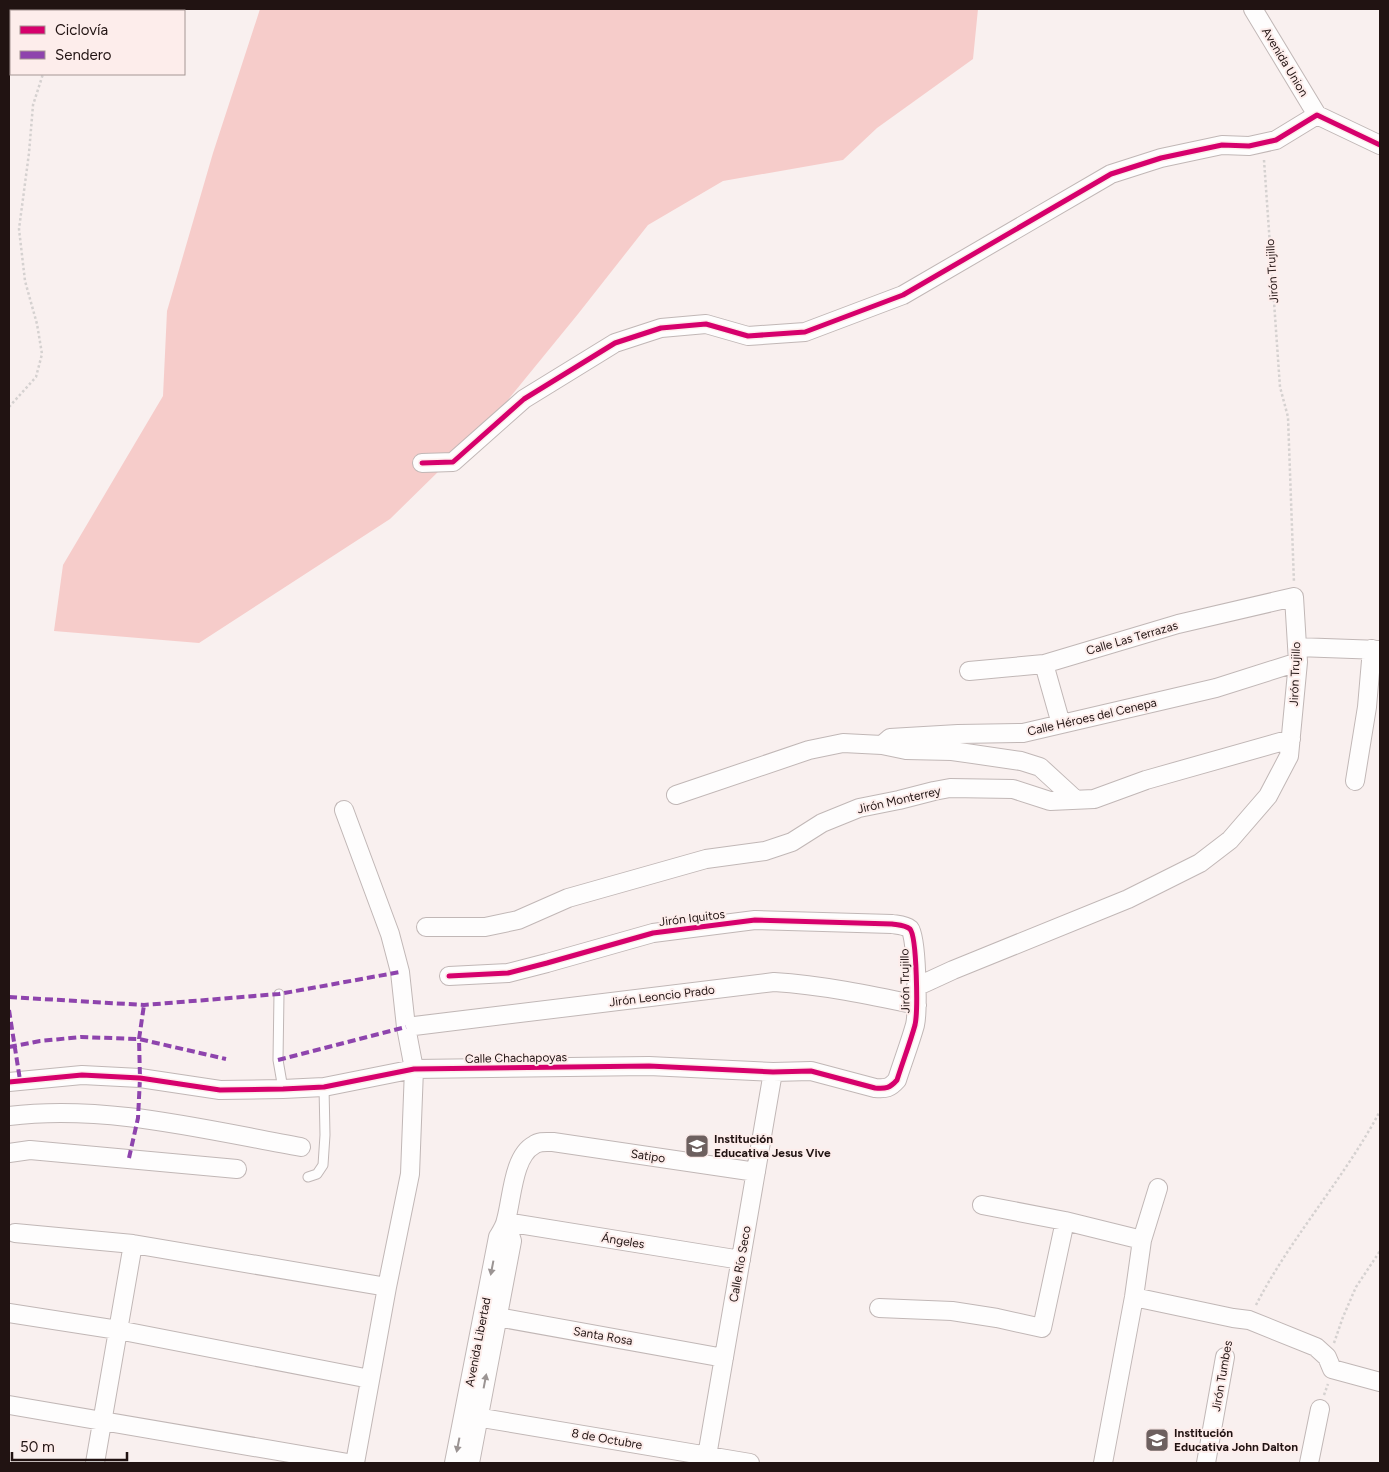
<svg xmlns="http://www.w3.org/2000/svg" width="1389" height="1472" font-family="Figtree,sans-serif">
  <rect width="100%" height="100%" fill="#f9f0ef"/>
  <path fill="#f6ccca" d="M260,9h718l-5,50 -96,69 -34,32 -120,21 -75,44 -70,89 -84,103 -104,102 -191,124 -145,-12 9,-66 100,-169 4,-85 46,-158z"/>
  <g fill="none" stroke-linecap="round" stroke-linejoin="round">
    <g stroke="#c1b7b6" stroke-width="11">
      <path id="lane" d="M279,994l-1,66 5,29
        M308,1177l9,-3 6,-9 2,-30 -1,-48"/>
    </g>
    <g stroke="#c1b7b6" stroke-width="20">
      <path id="street" d="M1253,9l64,106
        M422,463l31,-1 71,-63 91,-56 46,-15 45,-4 42,12 57,-4 98,-37 208,-121 50,-16 61,-13 27,1 27,-6 41,-25 63,30
        M1297,647l83,3
        M1044,664l17,60
        M882,745l8,-7 68,-4 65,-1 193,-45 82,-26
        M1355,781l12,-74 5,-58
        M676,795l133,-45 34,-7 39,2 24,5 46,1 69,10 19,6 36,33
        M344,810l46,124 10,38 6,55 8,42 -4,105 -23,113 -32,176
        M426,927h59l33,-7 50,-22 138,-39 59,-8 27,-9 30,-19 37,-15 40,-8 35,-9 16,-3 63,1 37,12 44,-2 52,-19 145,-41
        M916,987l37,-17 175,-71 72,-36 30,-23 38,-44 21,-40 9,-94 -4,-65 -116,27 -134,40 -75,7
        M406,1027l368,-45c48,3 96,13 143,23
        M9,1082l73,-7 58,3 80,12 63,-1 41,-2 90,-18 235,-3 124,6 38,-1 64,17c11,1 15,0 22,-8 6,-19 13,-37 18,-55 3,-13 2,-88 -5,-96 -5,-4 -12,-4 -18,-5l-137,-4 -102,13 -106,30 -39,10 -59,3
        M9,1116c97,-12 197,14 292,31
        M9,1153l21,-3 207,19
        M982,1205l83,16 77,19
        M506,1222l235,38
        M15,1233l118,11 254,43
        M1134,1297l99,21 16,2 67,27 11,10 5,12 48,13
        M879,1308l73,3 45,7 45,10 23,-107
        M9,1313l109,17 252,49
        M486,1315l238,43
        M9,1405l339,58
        M464,1415l286,48
        M707,1456l66,-384
        M95,1463l38,-219
        M454,1463l44,-226c3,-5 7,-11 8,-17 6,-21 7,-64 28,-75 5,-4 12,-3 19,-3l203,30
        M470,1463l42,-222 -6,-19
        M1103,1463l31,-166 8,-57 16,-52
        M1206,1463l19,-106
        M1309,1463l11,-54"/>
    </g>
    <path stroke="#d5d1d0" stroke-width="2.5" stroke-dasharray="2.5 2.5" stroke-linecap="butt" d="M56,11l2,-2
      M60,11l1,-2
      M9,70l2,-3
      M1264,160l16,227 8,30 6,166
      M9,407l27,-30 6,-23 -5,-30 -12,-43 -6,-52 10,-76 4,-48 10,-31
      M1256,1305c35,-68 88,-126 124,-194
      M1334,1343l9,-26 13,-30 24,-36
      M1324,1395l4,-11"/>
    <use href="#lane" stroke="#fefdfd" stroke-width="9"/>
    <use href="#street" stroke="#fefdfd" stroke-width="18"/>
    <path stroke="#8e44ad" stroke-width="4" stroke-dasharray="8 4" stroke-linecap="butt" d="M9,997l135,8 135,-11 121,-22
      M9,1010l11,70
      M9,1047l31,-6 41,-4 58,2 87,20
      M278,1060l128,-33
      M129,1158l9,-40 2,-40 -1,-39 5,-34"/>
    <g stroke="#fdedeb" stroke-width="8">
      <path id="cycleway" d="M422,463l31,-1 71,-63 91,-56 46,-15 45,-4 42,12 57,-4 98,-37 208,-121 50,-16 61,-13 27,1 27,-6 41,-25 63,30
        M9,1082l73,-7 58,3 80,12 63,-1 41,-2 90,-18 235,-3 124,6 38,-1 64,17c11,1 15,0 22,-8 6,-19 13,-37 18,-55 3,-13 2,-88 -5,-96 -5,-4 -12,-4 -18,-5l-137,-4 -102,13 -106,30 -39,10 -59,3"/>
    </g>
    <use href="#cycleway" stroke="#d6006c" stroke-width="5"/>
  </g>
  <defs><path id="oneway-solid" d="M-6-.8H1V-3.2L6.5 0L1 3.2V.8H-6Z" transform="scale(1.25)"/></defs>
  <g fill="#9b9493">
    <use href="#oneway-solid" transform="translate(492 1268) rotate(101)"/>
    <use href="#oneway-solid" transform="translate(485 1381) rotate(-79)"/>
    <use href="#oneway-solid" transform="translate(458 1445) rotate(101)"/>
  </g>
  <defs>
    <g id="school-square" transform="scale(1.25)"><rect x="-9" y="-9" width="18" height="18" rx="4" fill="#6d605f" stroke="#fdedeb"/><path d="M0-5L7-2L0 1L-7-2ZM-4 1L0 2.5L4 1V4Q0 6-4 4Z" fill="#fff"/></g>
  </defs>
  <g fill-rule="evenodd">
    <use href="#school-square" x="697" y="1146"/>
    <use href="#school-square" x="1157" y="1440"/>
  </g>
  <g text-anchor="middle" dominant-baseline="central" stroke-width="4" stroke-linejoin="round" paint-order="stroke">
    <g font-size="12" fill="#211312" stroke="#fdedeb">
      <text transform="translate(1285 62) rotate(59)">Avenida Union</text>
      <text transform="translate(1272 271) rotate(-94)">Jirón Trujillo</text>
      <text transform="translate(1132 638) rotate(-16)">Calle Las Terrazas</text>
      <text transform="translate(1295 674) rotate(-88)">Jirón Trujillo</text>
      <text transform="translate(1092 717) rotate(-13)">Calle Héroes del Cenepa</text>
      <text transform="translate(899 800) rotate(-13)">Jirón Monterrey</text>
      <text transform="translate(692 918) rotate(-7)">Jirón Iquitos</text>
      <text transform="translate(905 981) rotate(-91)">Jirón Trujillo</text>
      <text transform="translate(662 996) rotate(-7)">Jirón Leoncio Prado</text>
      <text transform="translate(516 1058) rotate(-1)">Calle Chachapoyas</text>
      <text transform="translate(648 1156) rotate(8)">Satipo</text>
      <text transform="translate(623 1241) rotate(9)">Ángeles</text>
      <text transform="translate(740 1264) rotate(-80)">Calle Río Seco</text>
      <text transform="translate(603 1336) rotate(10)">Santa Rosa</text>
      <text transform="translate(478 1342) rotate(-79)">Avenida Libertad</text>
      <text transform="translate(1222 1376) rotate(-80)">Jirón Tumbes</text>
      <text transform="translate(607 1439) rotate(10)">8 de Octubre</text>
    </g>
    <g font-size="12" font-weight="bold" fill="#211312" stroke="#fdedeb" text-anchor="start">
      <text x="714" y="1139">Institución<tspan x="714" dy="14">Educativa Jesus Vive</tspan></text>
      <text x="1174" y="1433">Institución<tspan x="1174" dy="14">Educativa John Dalton</tspan></text>
    </g>
  </g>
  <rect width="1389" height="1472" fill="none" stroke="#211312" stroke-width="20"/>
  <rect x="10" y="10" width="175" height="65" fill="#fdedeb" stroke="#a59694"/>
  <rect x="20" y="26" width="25" height="8" fill="#d6006c" stroke="#a59694"/>
  <text x="55" y="35" font-size="15" fill="#211312">Ciclovía</text>
  <rect x="20" y="51" width="25" height="8" fill="#8e44ad" stroke="#a59694"/>
  <text x="55" y="60" font-size="15" fill="#211312">Sendero</text>
  <path d="M12 1452v8h115v-8" fill="none" stroke="#211312" stroke-width="2.5"/>
  <text x="20" y="1452" font-size="15" fill="#211312" stroke="#fdedeb" stroke-width="4" paint-order="stroke">50 m</text>
</svg>
